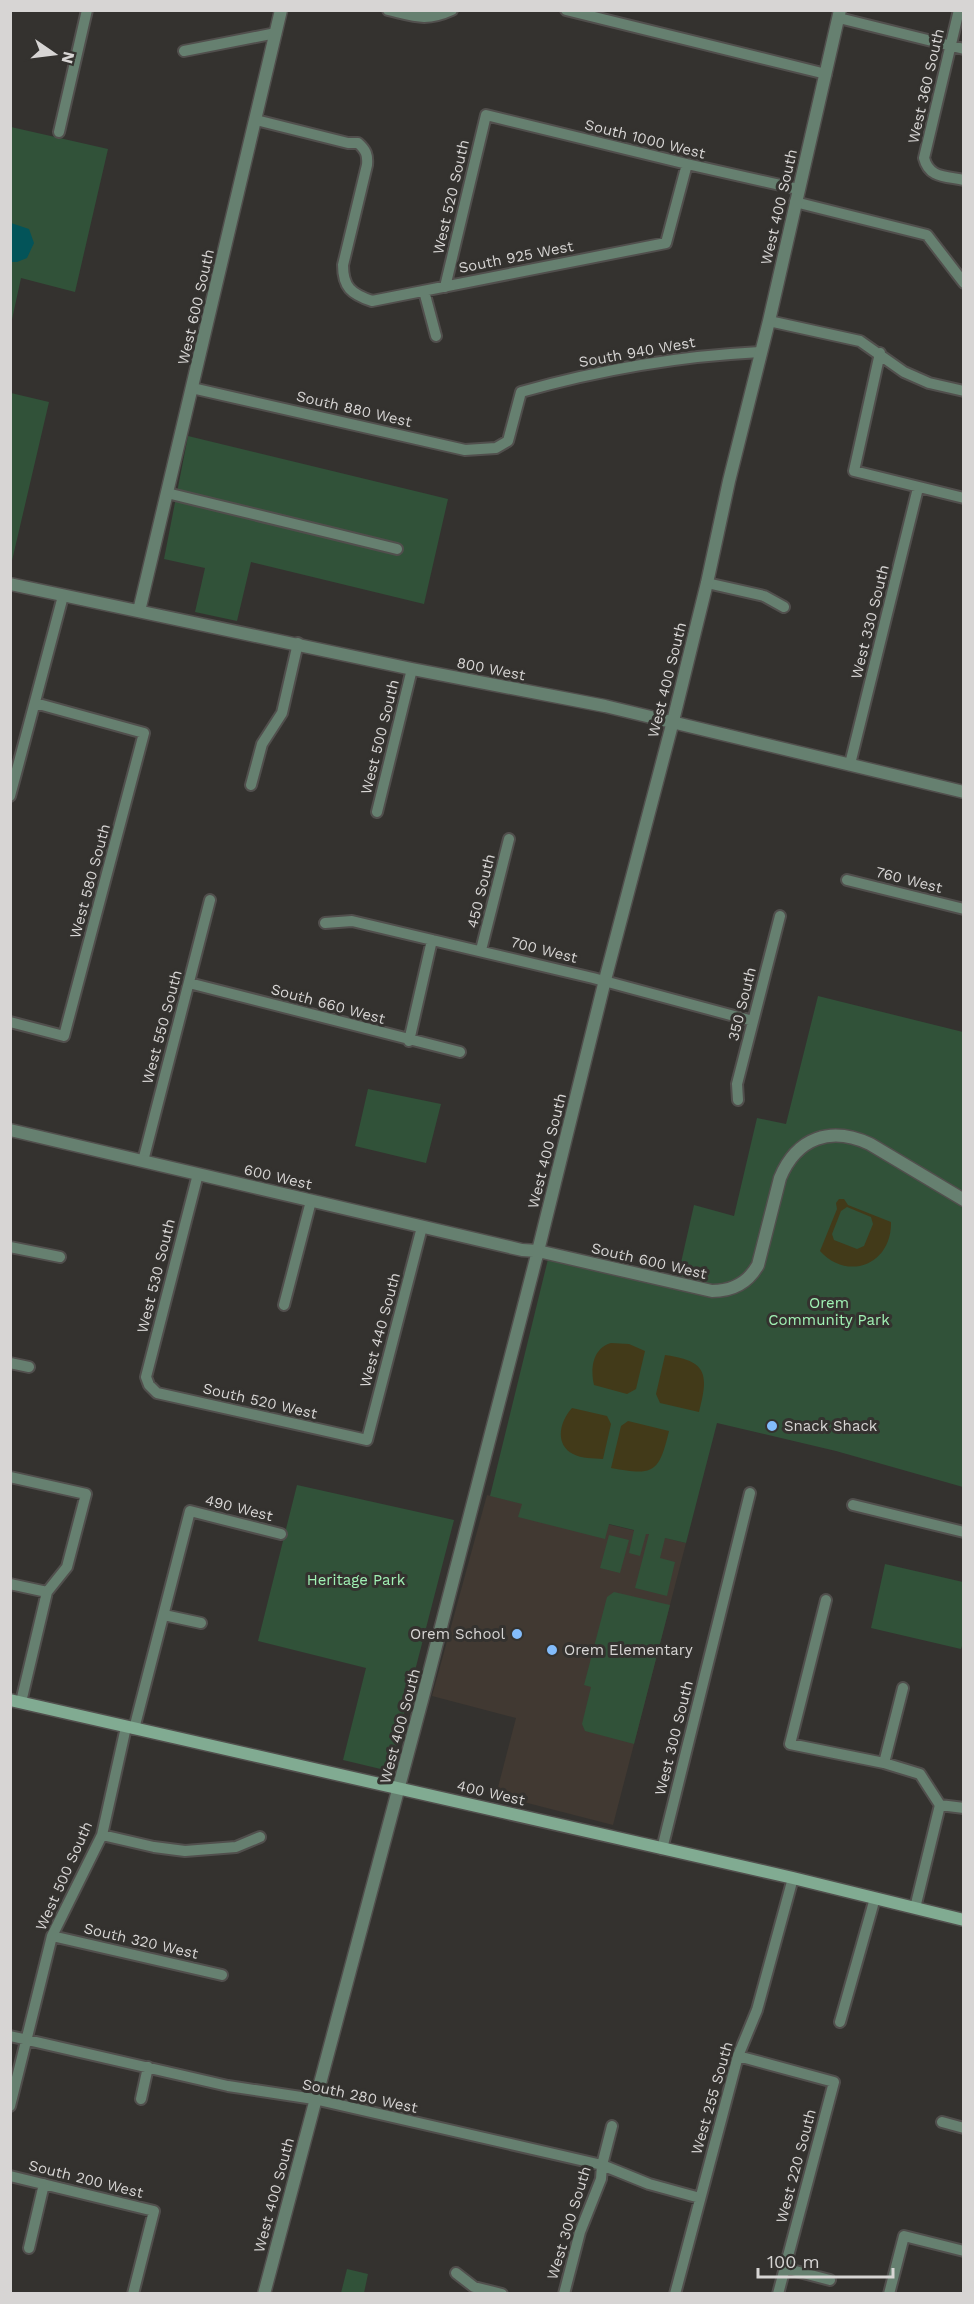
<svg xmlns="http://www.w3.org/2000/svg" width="974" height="2304" font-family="'Work Sans',sans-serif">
  <rect width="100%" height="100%" fill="#34322f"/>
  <path fill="#413932" d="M487,1495l199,48 -73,282 -117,-30 20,-77 -84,-22z"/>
  <path fill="#315239" d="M11,127l97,22 -33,143 -54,-14 -10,46z
    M11,393l38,9 -38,163 -1,-172z
    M188,436l260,63 -24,105 -173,-42 -14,59 -42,-9 10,-44 -41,-9z
    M818,996l145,36v455l-127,-36 -119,-28 -31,120 -21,-5 -5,20 15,4 -8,34 -32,-8 14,-54h-3l-6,22 -11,-3 5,-23 -25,-6 -4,15 -87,-22 4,-13 -32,-8 61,-249 127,29 16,-71 40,11 23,-98 29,6z
    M368,1089l73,15 -15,59 -71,-17z
    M297,1485l157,35 -65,251 -46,-11 23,-92 -108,-27z
    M609,1535l20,5 -9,33 -20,-5z
    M885,1564l78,18 1,58 -3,9 -90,-21z
    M614,1592l56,13 -36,139 -49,-13 -3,-7 9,-37 -7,-2 23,-88z
    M347,2269l21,5 -4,19h-23z"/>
  <path fill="#423a19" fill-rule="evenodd" d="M839,1199h5l4,6 43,17c1,42 -43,60 -71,29l17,-42 -1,-6zM847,1207l24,10 2,7 -9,22 -7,3 -23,-9 -2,-6 9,-23z
    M611,1343l18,1 16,7 -9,38 -9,5 -33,-9c-4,-17 -1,-37 17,-42z
    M665,1355c42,6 44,18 34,57l-39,-9 -4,-9z
    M572,1408l35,8 4,8 -8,35c-10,-1 -21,0 -30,-5 -19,-10 -13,-33 -1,-46z
    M628,1421l41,10c-10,42 -15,45 -58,37l10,-42z"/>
  <path fill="#035459" d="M11,223l18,6 5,14 -7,15 -10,4h-6z"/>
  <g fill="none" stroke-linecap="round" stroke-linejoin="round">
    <g stroke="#514f4d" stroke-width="14">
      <path id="minor" d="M388,10c26,6 38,12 64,0
        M566,10l260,64
        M959,10l-35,148c5,20 21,18 40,22
        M839,18l125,31
        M184,51l92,-18
        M256,120l92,23h10c8,7 10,12 9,22l-24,100c0,22 8,29 29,36l294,-58 21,-79
        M59,132l28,-122
        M795,202l132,33 37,48
        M445,287l41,-172 201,49 111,25
        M424,291l12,45
        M769,321l91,20 44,31 25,11 35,8
        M880,353l-26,118 110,27
        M192,388l273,62 31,-2 12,-7 13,-49c78,-22 158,-36 239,-40
        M167,493l230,56
        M707,583l57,13 20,11
        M850,764l68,-276
        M251,785l11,-41 20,-31 16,-70
        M10,796l53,-200
        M377,812l35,-143
        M847,880l117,29
        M325,923l27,-2 241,57 160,43
        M481,950l28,-111
        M189,983l271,69
        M10,1022l54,14 80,-303 -109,-30
        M409,1041l23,-101
        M738,1100l-1,-16 43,-168
        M143,1161l67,-261
        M198,1174l-52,203 3,8 8,8 210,47 55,-213
        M10,1247l50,10
        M284,1305l27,-104
        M10,1363l19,4
        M10,1477l76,17 -19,73 -20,25 -26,110
        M853,1505l111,27
        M10,1584l37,8
        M826,1600l-36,144 94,19 36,11 20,31
        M164,1615l37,8
        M134,1729l56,-218 91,23
        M884,1763l19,-75
        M940,1805l24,3
        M102,1835l52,12 31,4 51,-4 24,-10
        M662,1849l88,-356
        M915,1908l25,-103
        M52,1936l170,39
        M840,2022l35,-124
        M10,2036l218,50 86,13 288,66 47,19 51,14
        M738,2056l96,26 -56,212
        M141,2099l7,-32
        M10,2106l42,-170 50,-101 24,-108
        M942,2122l22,6
        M10,2176l144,35 -21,83
        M29,2248l15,-64
        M784,2268l46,12
        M456,2273l18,14 28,7
        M564,2294l16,-62 21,-53 1,-14 10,-39
        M675,2294l63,-238 19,-46 36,-132
        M889,2294l15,-58 60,15"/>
    </g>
    <g stroke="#514f4d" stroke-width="15">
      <path id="tertiary" d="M10,584l402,85 193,37 359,86
        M139,611l142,-601
        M10,1130l512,120 16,1 174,40c21,0 36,-8 46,-26l22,-87c17,-41 51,-52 90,-34l94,56
        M264,2294l162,-609 112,-434 67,-271 68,-259 34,-138 22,-102 40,-160 71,-311"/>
    </g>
    <g stroke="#514f4d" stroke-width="15">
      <path id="secondary" d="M10,1700l783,178 171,42"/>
    </g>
    <use href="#minor" stroke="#668070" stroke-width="10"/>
    <use href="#tertiary" stroke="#668070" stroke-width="12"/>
    <use href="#secondary" stroke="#81ab92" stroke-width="12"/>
  </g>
  <g fill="#83bcfb" stroke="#34322f" stroke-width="2">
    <circle cx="772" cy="1426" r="6"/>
    <circle cx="517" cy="1634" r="6"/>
    <circle cx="552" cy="1650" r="6"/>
  </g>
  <g text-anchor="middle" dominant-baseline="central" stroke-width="6" stroke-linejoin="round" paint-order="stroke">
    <g font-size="15" fill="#d7d5d4" stroke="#34322f">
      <text transform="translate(926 86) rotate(-77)">West 360 South</text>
      <text transform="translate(645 139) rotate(14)">South 1000 West</text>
      <text transform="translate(451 197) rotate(-77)">West 520 South</text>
      <text transform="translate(779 207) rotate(-77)">West 400 South</text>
      <text transform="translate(516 257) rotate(-11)">South 925 West</text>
      <text transform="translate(196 307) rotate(-77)">West 600 South</text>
      <text transform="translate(637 352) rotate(-10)">South 940 West</text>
      <text transform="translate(354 409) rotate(13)">South 880 West</text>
      <text transform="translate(870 622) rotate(-76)">West 330 South</text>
      <text transform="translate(491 669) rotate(11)">800 West</text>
      <text transform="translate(667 680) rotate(-76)">West 400 South</text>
      <text transform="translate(380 737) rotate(-76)">West 500 South</text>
      <text transform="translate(909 880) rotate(14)">760 West</text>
      <text transform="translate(90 881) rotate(-75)">West 580 South</text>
      <text transform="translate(481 891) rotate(-76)">450 South</text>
      <text transform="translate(544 950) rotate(14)">700 West</text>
      <text transform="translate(328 1004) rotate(15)">South 660 West</text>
      <text transform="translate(742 1004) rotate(-76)">350 South</text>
      <text transform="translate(162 1027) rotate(-75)">West 550 South</text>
      <text transform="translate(547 1151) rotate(-76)">West 400 South</text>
      <text transform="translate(278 1177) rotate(13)">600 West</text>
      <text transform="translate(649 1261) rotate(13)">South 600 West</text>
      <text transform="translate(156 1276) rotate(-76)">West 530 South</text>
      <text transform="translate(380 1330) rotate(-75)">West 440 South</text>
      <text transform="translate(260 1401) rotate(13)">South 520 West</text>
      <text transform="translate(239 1508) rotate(14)">490 West</text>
      <text transform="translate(400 1726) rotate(-75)">West 400 South</text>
      <text transform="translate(674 1738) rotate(-76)">West 300 South</text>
      <text transform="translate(491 1793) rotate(13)">400 West</text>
      <text transform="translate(64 1876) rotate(-66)">West 500 South</text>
      <text transform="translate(141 1941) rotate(13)">South 320 West</text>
      <text transform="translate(360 2096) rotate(12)">South 280 West</text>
      <text transform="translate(712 2098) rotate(-74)">West 255 South</text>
      <text transform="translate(796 2166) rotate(-75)">West 220 South</text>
      <text transform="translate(86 2179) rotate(14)">South 200 West</text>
      <text transform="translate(274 2195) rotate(-75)">West 400 South</text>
      <text transform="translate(569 2223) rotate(-73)">West 300 South</text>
    </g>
    <g font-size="15" fill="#a1f1b4" stroke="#34322f">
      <text x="829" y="1303">Orem<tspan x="829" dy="17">Community Park</tspan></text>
      <text x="356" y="1580">Heritage Park</text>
    </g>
    <g font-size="15" fill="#d7d5d4" stroke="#34322f" text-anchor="start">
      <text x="784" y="1426">Snack Shack</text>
      <text x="505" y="1634" text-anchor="end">Orem School</text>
      <text x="564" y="1650">Orem Elementary</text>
    </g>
  </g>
  <rect width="974" height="2304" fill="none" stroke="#d7d5d4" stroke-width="24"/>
  <g transform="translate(54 54) rotate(104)" stroke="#34322f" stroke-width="4.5" paint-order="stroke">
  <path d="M0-4.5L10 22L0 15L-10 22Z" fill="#d7d5d4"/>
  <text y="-9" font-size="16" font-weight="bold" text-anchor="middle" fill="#d7d5d4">N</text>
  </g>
  <path d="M758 2268v9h135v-9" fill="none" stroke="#d7d5d4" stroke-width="3"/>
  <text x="767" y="2268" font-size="18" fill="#d7d5d4" stroke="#34322f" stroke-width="4.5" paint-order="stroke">100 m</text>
</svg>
